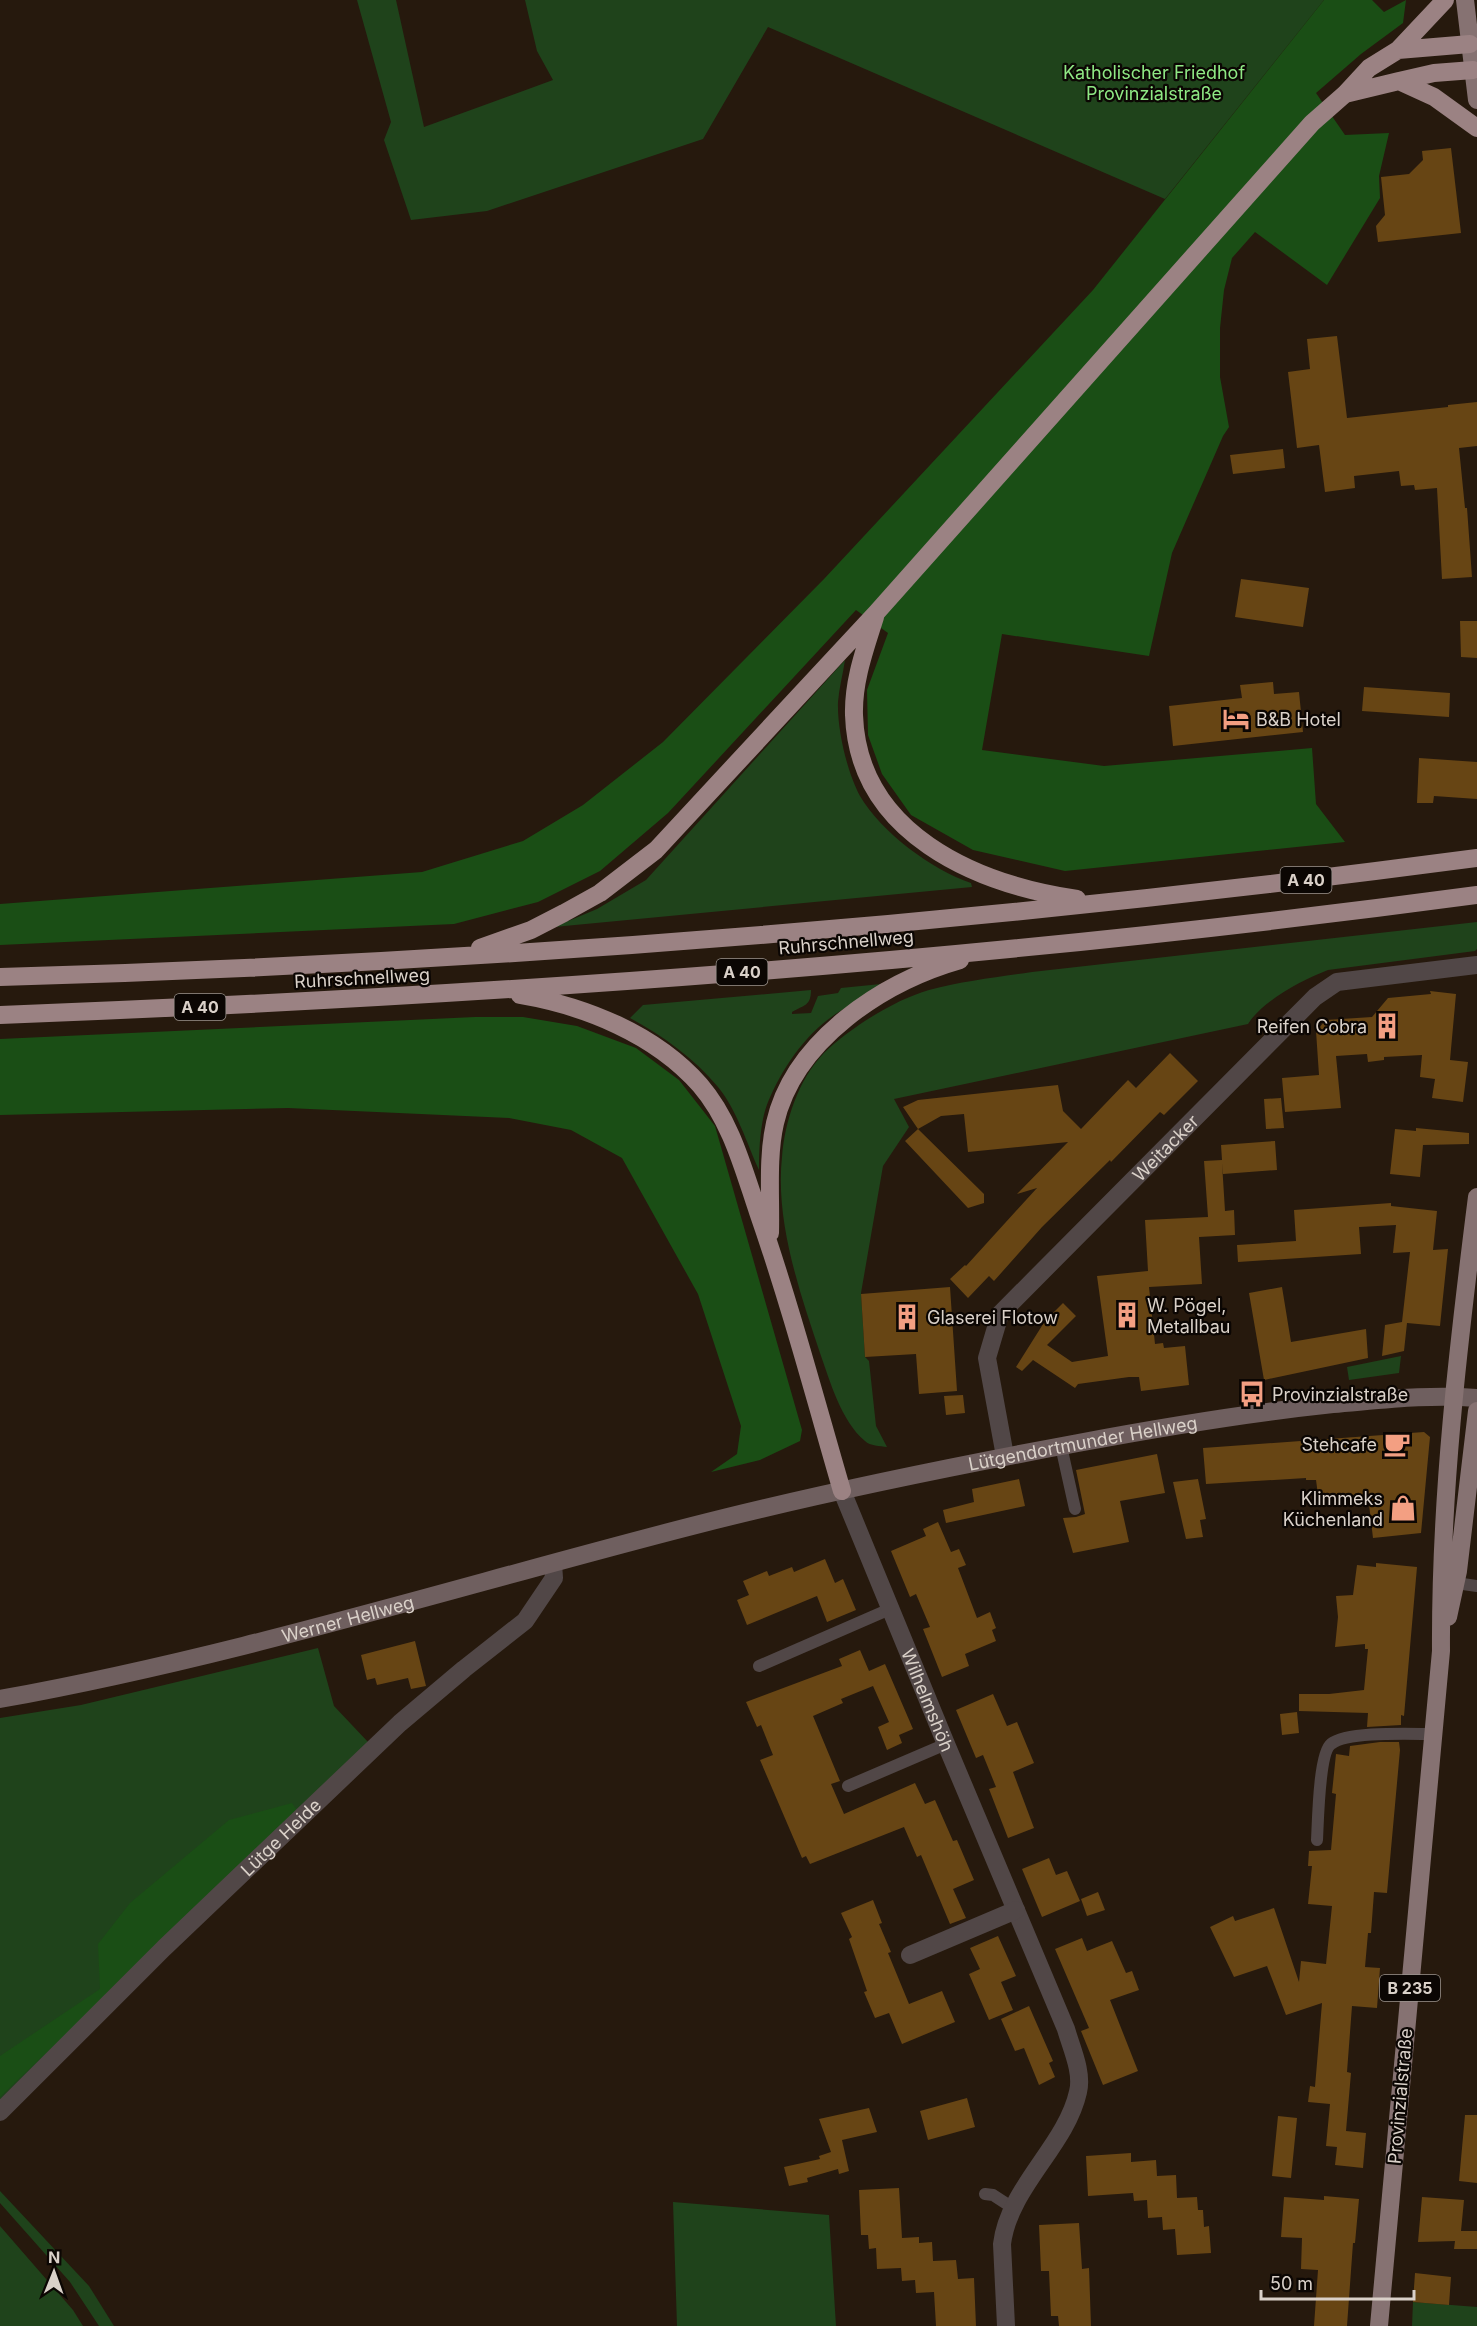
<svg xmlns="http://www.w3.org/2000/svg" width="1477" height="2326" font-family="Inter,sans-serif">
  <rect width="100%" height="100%" fill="#26190d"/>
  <path fill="#1f431b" d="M357,0h39l28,127 129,-47 -16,-29 -12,-51h799l-159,199 -397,-172 -65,112 -216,72 -76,9 -27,-80 7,-18z
    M845,660c-2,14 -6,28 -7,42 -1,27 9,70 22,94 21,36 72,74 111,87l1,4 -418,40 43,-18 49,-29z
    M1477,922v27l-2,2 -147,19c-26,10 -66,31 -80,54l-354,75 15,28 -26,39 -22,127 4,64 4,4 7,65 11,21c-7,-1 -17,-1 -22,-6 -24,-20 -35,-60 -45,-88 -20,-60 -45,-131 -38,-196 3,-36 16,-77 42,-104 26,-25 70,-53 105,-63 34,-9 69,-13 103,-18z
    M891,983c-16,9 -33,17 -49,27 -34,20 -59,56 -74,92 -8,20 -9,47 -9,68 -12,-26 -22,-60 -41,-83 -24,-29 -55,-51 -88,-69l13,-13 168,-15c0,16 -7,15 -19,22v2l19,-1 7,-17 20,-3 3,-5z
    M1401,1356l-2,17 -50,7 -2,-13z
    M318,1648l16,58 34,36 -368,363v-387l81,-13z
    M0,2191l89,95 25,40h-15l-29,-44 -70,-79z
    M673,2202l156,13 7,111h-159z
    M0,2226l73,84 10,16h-83z
    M1413,2302l64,5v19h-65z"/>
  <path fill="#1a4e15" d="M1324,0h48l12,12 22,-12 -3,23 -42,31 -45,39 29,42 44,-2 -10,43 1,22 -53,87 -72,-53 -23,26 -8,32 -4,38v49l9,50 -6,9 -51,117 -23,103 -147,-22 -20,116 122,16 208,-18 4,56 29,38 -280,29 -92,-21 -62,-35 -29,-41 -14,-39 -1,-45 21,-57 -32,-23 -188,203 -68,58 -62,31 -84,22 -454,21v-41l422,-32 101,-31 60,-36 80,-63 161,-163 269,-289z
    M475,1017h48l54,9 59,22 43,32 36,46 87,304 -2,11 -40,19 -49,12 26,-18 4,-28 -43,-132 -76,-136 -51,-28 -62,-12 -221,-10 -288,7v-76z
    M292,1803l6,9 -298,285v-41l100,-67 -2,-45 32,-41 99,-83z"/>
  <path fill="#674514" d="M1451,148l10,85 -83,9 -2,-16 9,-11 -4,-38 28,-3 14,-14 -1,-9z
    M1337,336l10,82 101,-11v-2l29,-3v44l-18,2 6,60h2l5,69 -30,2 -5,-91 -22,2 -1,-5 -13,1 -2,-15 -45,5 1,12 -30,4 -6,-47 -22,3 -9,-76 22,-3 -3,-30z
    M1283,449l2,19 -52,6 -3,-19z
    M1241,579l68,9 -6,39 -68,-10z
    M1460,621h17v37l-16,-1z
    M1273,682l1,12 25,-2 4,40 -130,14 -4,-40 73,-8 -2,-13z
    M1364,687l86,6 -1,24 -87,-6z
    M1419,758l58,4v37l-43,-3 -1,7h-16z
    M1430,991l26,3 -6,66 18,2 -5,40 -31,-4 3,-19 -15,-2 2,-22 -38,2v3l-16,2 -1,-8 -31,2 5,52 -56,4 -3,-34 37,-3 -3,-44 10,-11 46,-3 16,-19 43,-4z
    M1170,1053l28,28 -34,34 -4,-3 -49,50 -1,-2 -68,67 -48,54 -5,-5 -21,22 -18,-19 15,-14 1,1 71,-78 -20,6 51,-52 -100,10 -4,-38 -23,2 -23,13 -15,-22 15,-7 140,-15 5,26 18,18 47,-49 8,8z
    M1281,1098l3,30 -18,1 -2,-30z
    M1416,1128l53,5v11l-46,1 -3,32 -30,-3 5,-45 21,2z
    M918,1129l66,65v9l-16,5 -63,-67z
    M1275,1141l2,29 -54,4 -1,-11 3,48 9,-1 1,25 -36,2 3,47 -53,3 6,57 8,-1 1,5 21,-2 4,39 -48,6 -2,-14h-10l-51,7 -3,4 -42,-28 -11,11 -6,-4 29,-46 18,-18 13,13 -29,29 25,17 36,-6 -11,-80 51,-5 -3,-51 63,-3 -4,-56 18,-1 -1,-15z
    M1391,1203v3l46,5 -4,39 15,-1 -8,77 -33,-3 -3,28 -22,5 3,-31 17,-3 8,-70 -17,1 3,-28 -37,2 2,27 -123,8 -1,-17 59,-4 -2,-31z
    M950,1287l7,104 -38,3 -3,-40 -51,3 -4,-63z
    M1282,1287l9,55 75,-13 2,29 -104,22 -15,-87z
    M963,1395l2,18 -19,2 -2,-19z
    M1424,1432l6,5 -9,96 -48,5 -5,-42 -49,6 -3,-22h-10v-2l-100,6 -3,-36z
    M1157,1454l8,39 -45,8 9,41 -56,11 -10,-35 13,-1 9,-3 -9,-44z
    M1019,1479l6,27 -79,17 -3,-13 31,-8 -2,-13z
    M1198,1479l8,40 -6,1 3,17 -17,2 -13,-57z
    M938,1522l13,30 8,-3 7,16 -8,3 19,50 13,-6 6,16 -4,2 4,11 -31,13 4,12 -27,11 -19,-48 7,-2 -14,-33 -6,3 -19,-46 35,-15 -3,-7z
    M825,1559l10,24 8,-4 13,31 -29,12 -10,-26 -70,29 -10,-25 12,-5 -6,-14 24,-10 2,5 23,-9 2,5z
    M1376,1563l41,4 -13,149 -3,-1v10l-34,2 1,-14 -69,-2v-17h30l35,-4 4,-41h-3v-5l-30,3 3,-30 -2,-21 17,-1 4,-30 19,2z
    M415,1641l11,45 -15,3 -3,-11 -31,7 -2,-7 -8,2 -6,-25z
    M860,1650l9,21 16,-7 28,65 -14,6 3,8 -15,7 -9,-23 11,-5 -16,-36 -32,13 2,4 -30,13 27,65 -9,3 13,30 71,-31 10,21 10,-4 18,41 4,-1 17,40 -21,9 13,29 -16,6 -29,-69 -4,2 -13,-30 -94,37 -4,-8 -4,2 -42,-98 13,-5 -12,-30 -4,2 -11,-25 96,-36 -3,-7z
    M993,1694l14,32 10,-4 17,41 -21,9 21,56 -26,10 -19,-49 7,-2 -13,-32 -7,3 -20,-48z
    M1297,1712l2,21 -17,2 -2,-21z
    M1380,1742h19l1,8 -13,143 -13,-1 -3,41h-3l-3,34 15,1 -3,40 -25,-2 -5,66 4,1 -5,58 20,2 -3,35 -28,-3 2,-18 -11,-1 4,-42 -22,-2 2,-16 5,1 7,-84 -36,12 -19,-49 -33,11 -24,-50 23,-11 2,5 39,-13 25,74 2,-21 25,3 6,-58 -24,-2 4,-38h-4l1,-15 22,-1 5,-56 -4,-1 4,-39 13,2 1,-10z
    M1049,1858l7,17 11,-4 13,30 -38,16 -20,-48z
    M1098,1892l7,18 -18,6 -6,-17z
    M873,1900l9,23 -3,1 12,28 -3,1 21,51 33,-13 13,31 -53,22 -13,-31 -14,5 -11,-26 3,-1 -18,-52 3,-2 -11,-24z
    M998,1936l18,40 -15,6 12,28 -24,10 -20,-46 11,-5 -10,-21z
    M1082,1938l5,13 25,-10 14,32 6,-2 7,19 -29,10 28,71 -35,14 -22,-54 8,-3 -34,-79z
    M1029,2006l24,55 -4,2 6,14 -16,8 -15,-37 -9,3 -14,-32z
    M967,2098l8,29 -47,13 -8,-29z
    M869,2108l8,24 -35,8 7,31 -10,3 -1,-5 -31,9 1,4 -19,4 -5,-19 36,-8 -1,-3 12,-4 -12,-33z
    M1465,2115h12v68l-18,-2z
    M1278,2116l19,2 -6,60 -19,-2z
    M1131,2153v9l25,-2 1,16 19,-1 1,23 20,-1 1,13h5l1,17 5,-1 2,27 -34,2 -2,-26 -12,1 -1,-13 -14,1 -1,-18 -13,1 -1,-8 -45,3 -2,-40z
    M899,2188l3,50 17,-1v6l13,-1 1,19 23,-1 2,19 16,-1 2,48h-40l-2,-34 -18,1 -1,-13 -13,1 -1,-13 -24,1 -1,-21 -7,1 -1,-14h-7l-2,-45z
    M1324,2196l35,3 -4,44h-2l-6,83h-33l4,-56 -17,-1 1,-31 -21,-1 3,-40 40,3z
    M1422,2197l42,3 -3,31h16v18h-23l1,-8 -37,1z
    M1079,2223l3,46 7,-1 2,58h-32l-1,-10h-7l-2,-45h-8l-2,-46z
    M1415,2273l36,4 -2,28 -36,-3z"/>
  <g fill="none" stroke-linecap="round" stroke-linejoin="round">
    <path stroke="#514747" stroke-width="12" d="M1061,1446l14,63
      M1456,1583l21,3
      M759,1666l131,-57
      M848,1786l98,-42
      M1317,1840c1,-18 2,-87 14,-96 16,-13 80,-10 102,-10
      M985,2194l8,1 20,13"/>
    <g stroke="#514747" stroke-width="18">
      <path id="s1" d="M1005,1456l-18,-98 13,-44 315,-317 22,-15 140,-17"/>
      <path id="s2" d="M842,1491l104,253 120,285c5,18 17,43 12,63 -12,54 -69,95 -76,152l4,82"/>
      <path d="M910,1955l106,-45"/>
      <path id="s3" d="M0,2112l164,-164 236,-225 64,-54 61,-48 29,-43 -1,-14"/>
    </g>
    <path stroke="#6f5f5f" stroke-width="18" id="s4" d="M0,1699c234,-42 462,-114 692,-173 128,-33 257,-59 386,-83 85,-16 170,-30 255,-39 49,-4 95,-10 144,-6"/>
    <path stroke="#867272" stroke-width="18" d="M1465,0l12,100
      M1448,1617l10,-46 19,-160
      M1379,2326l62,-675c-1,-152 17,-304 36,-454"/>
    <path stroke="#9b8283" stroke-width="18" d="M1398,50l47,-50
      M1399,81l35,-8 39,-3
      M1345,94l54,-13 35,16 43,31
      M875,617c-10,32 -22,64 -21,98 4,118 121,169 223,184
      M480,948l51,-18 33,-17 36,-20 56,-43 221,-238 435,-489 33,-29 24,-26 29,-18 72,-6
      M0,977c494,-14 987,-54 1477,-119
      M520,995c65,11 135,39 180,90 31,36 43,83 58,127 32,92 57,186 84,279
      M0,1015c494,-19 987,-54 1477,-120
      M770,1233c1,-36 -3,-75 5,-110 19,-83 108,-141 185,-163"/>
  </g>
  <defs>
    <g id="hotel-bare" transform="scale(2.07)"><path d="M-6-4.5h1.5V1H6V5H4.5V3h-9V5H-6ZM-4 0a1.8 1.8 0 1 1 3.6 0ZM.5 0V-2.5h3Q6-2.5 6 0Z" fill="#f39f82" stroke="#0b0603" stroke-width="2.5" paint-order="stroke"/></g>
    <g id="building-bare" transform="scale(2.07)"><path d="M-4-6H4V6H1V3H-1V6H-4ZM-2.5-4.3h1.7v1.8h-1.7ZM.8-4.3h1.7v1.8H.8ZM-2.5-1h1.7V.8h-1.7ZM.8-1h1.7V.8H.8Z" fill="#f39f82" stroke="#0b0603" stroke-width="2.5" paint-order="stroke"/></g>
    <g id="bus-bare" transform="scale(2.07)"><path d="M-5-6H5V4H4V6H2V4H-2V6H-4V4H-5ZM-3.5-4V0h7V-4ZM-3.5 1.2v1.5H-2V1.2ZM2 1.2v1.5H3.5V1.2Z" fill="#f39f82" stroke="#0b0603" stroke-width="2.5" paint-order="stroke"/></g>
    <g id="cafe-bare" transform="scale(2.07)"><path d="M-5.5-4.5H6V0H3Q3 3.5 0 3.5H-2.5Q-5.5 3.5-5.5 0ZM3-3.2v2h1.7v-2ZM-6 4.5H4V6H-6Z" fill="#f39f82" stroke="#0b0603" stroke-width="2.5" paint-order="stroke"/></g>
    <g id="shop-bare" transform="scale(2.07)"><path d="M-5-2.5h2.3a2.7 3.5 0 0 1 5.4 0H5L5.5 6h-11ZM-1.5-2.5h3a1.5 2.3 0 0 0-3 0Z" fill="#f39f82" stroke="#0b0603" stroke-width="2.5" paint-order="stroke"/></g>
  </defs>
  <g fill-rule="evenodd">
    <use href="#hotel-bare" x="1236" y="719"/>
    <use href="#building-bare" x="1387" y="1026"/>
    <use href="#building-bare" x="1127" y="1315"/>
    <use href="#building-bare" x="907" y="1317"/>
    <use href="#bus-bare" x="1252" y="1394"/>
    <use href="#cafe-bare" x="1397" y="1444"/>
    <use href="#shop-bare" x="1403" y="1508"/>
  </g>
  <g text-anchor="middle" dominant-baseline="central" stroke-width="4.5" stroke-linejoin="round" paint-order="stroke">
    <g fill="#0b0603" stroke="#9c948e" stroke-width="1.5">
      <rect x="1280.5" y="867" width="51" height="26" rx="4.5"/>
      <rect x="716.5" y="959" width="51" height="26" rx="4.5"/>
      <rect x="174.5" y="994" width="51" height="26" rx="4.5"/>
      <rect x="1380" y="1975" width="60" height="26" rx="4.5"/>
    </g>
    <g font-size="16" font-weight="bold" fill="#dad1c9">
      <text x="1306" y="880">A 40</text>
      <text x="742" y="972">A 40</text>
      <text x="200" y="1007">A 40</text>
      <text x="1410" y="1988">B 235</text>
    </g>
    <g font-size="18" fill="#8fe884" stroke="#0b0603">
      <text x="1154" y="72">Katholischer Friedhof<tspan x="1154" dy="21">Provinzialstraße</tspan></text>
    </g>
    <g font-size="18" fill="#dad1c9" stroke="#0b0603" text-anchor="start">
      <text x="1256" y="719">B&amp;B Hotel</text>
      <text x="1367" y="1026" text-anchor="end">Reifen Cobra</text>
      <text x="1147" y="1305">W. Pögel,<tspan x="1147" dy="21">Metallbau</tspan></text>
      <text x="927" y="1317">Glaserei Flotow</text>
      <text x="1272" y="1394">Provinzialstraße</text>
      <text x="1377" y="1444" text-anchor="end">Stehcafe</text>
      <text x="1383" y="1498" text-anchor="end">Klimmeks<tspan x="1383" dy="21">Küchenland</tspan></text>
    </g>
    <g font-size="18" fill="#dad1c9" stroke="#0b0603">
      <text transform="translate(846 942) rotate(-5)">Ruhrschnellweg</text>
      <text transform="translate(362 978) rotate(-3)">Ruhrschnellweg</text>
      <text stroke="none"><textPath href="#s1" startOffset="380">Weitacker</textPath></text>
      <text stroke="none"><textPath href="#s4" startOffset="1113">Lütgendortmunder Hellweg</textPath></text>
      <text stroke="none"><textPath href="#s4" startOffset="357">Werner Hellweg</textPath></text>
      <text stroke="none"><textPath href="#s2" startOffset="226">Wilhelmshöh</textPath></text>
      <text stroke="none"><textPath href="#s3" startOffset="393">Lütge Heide</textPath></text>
      <text transform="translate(1400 2096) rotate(-85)">Provinzialstraße</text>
    </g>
  </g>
  <g transform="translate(54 2272) rotate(1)" stroke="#0b0603" stroke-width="4.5" paint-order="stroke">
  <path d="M0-4.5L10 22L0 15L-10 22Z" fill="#dad1c9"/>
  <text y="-9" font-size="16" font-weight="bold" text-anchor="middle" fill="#dad1c9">N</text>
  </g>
  <path d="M1261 2290v9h153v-9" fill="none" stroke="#dad1c9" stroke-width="3"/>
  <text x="1270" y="2290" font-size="18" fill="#dad1c9" stroke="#0b0603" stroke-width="4.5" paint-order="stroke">50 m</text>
</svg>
